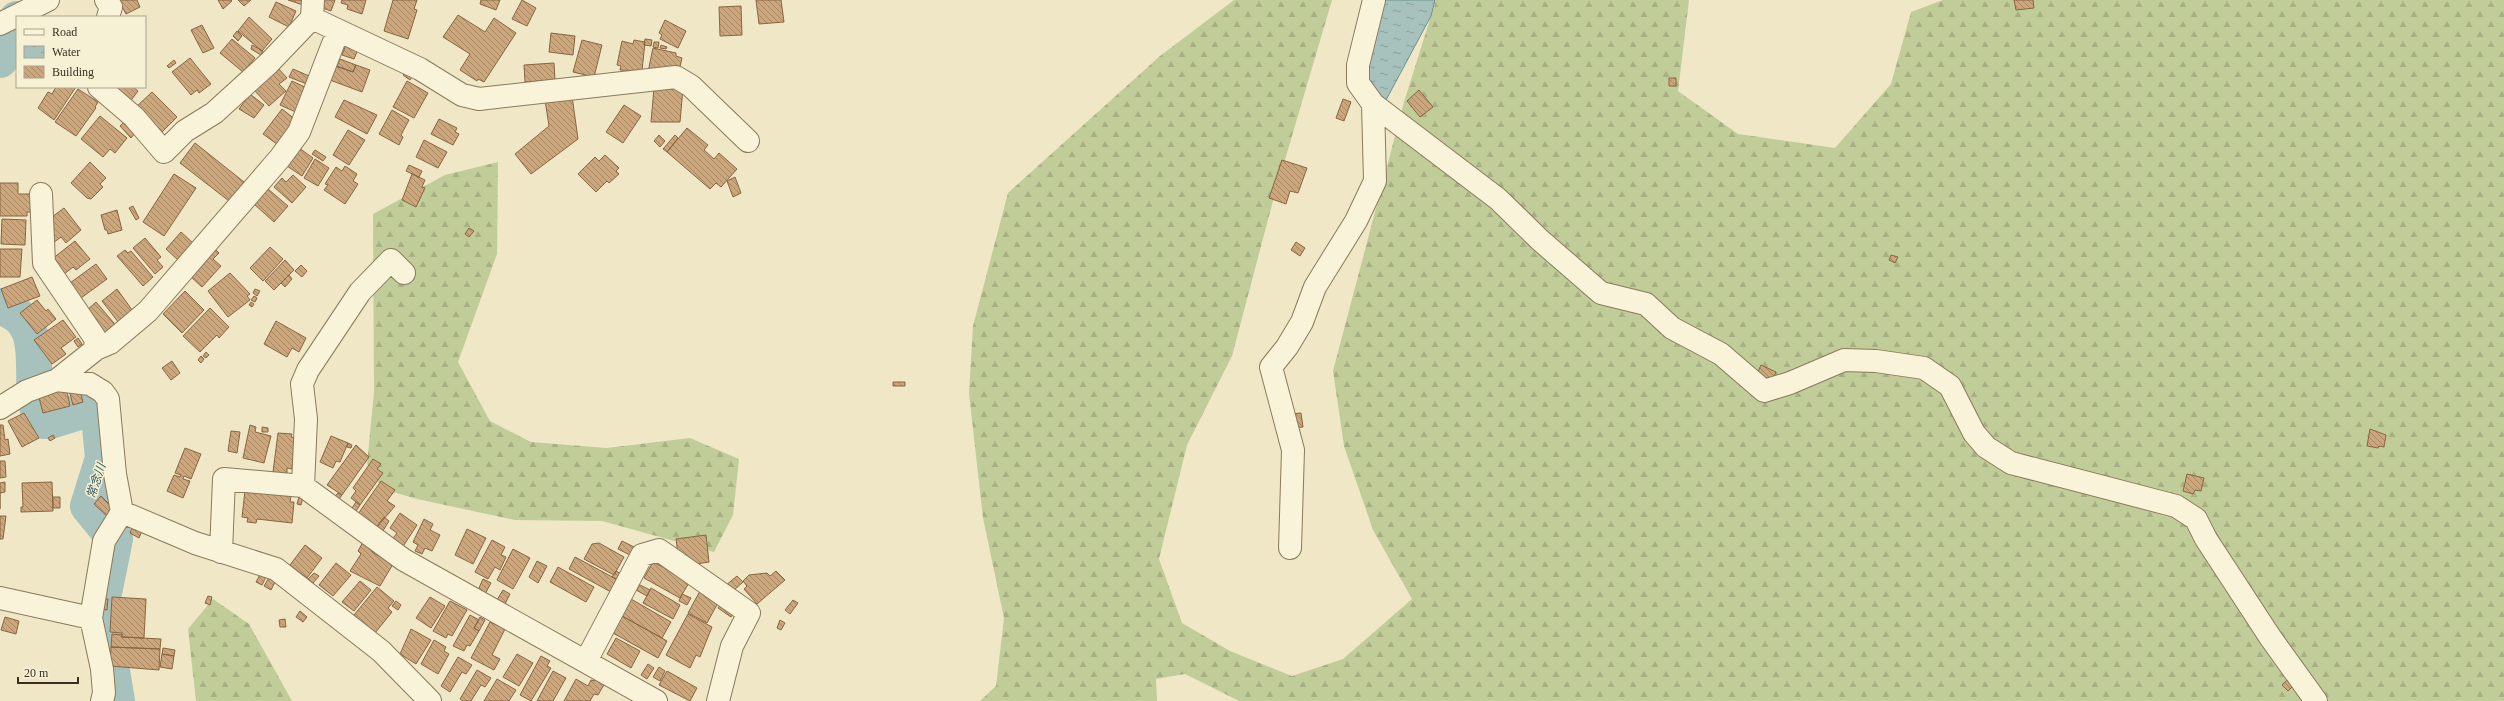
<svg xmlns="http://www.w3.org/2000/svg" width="2504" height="701" font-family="'Times New Roman','Noto Sans JP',serif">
  <defs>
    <pattern id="forest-firs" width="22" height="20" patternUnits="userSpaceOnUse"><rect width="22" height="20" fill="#c1cd99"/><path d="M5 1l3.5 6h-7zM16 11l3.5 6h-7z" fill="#a7b083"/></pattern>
    <pattern id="water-ripples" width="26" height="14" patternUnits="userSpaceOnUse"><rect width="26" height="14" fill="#a7c2bd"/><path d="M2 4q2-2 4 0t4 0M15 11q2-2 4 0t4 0" fill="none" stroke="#899e99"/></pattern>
    <pattern id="building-back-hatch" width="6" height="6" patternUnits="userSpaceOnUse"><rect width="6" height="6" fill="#cda67b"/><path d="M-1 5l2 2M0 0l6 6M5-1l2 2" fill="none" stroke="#a78864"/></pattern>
  </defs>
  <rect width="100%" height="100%" fill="#efe7c5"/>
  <path fill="url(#forest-firs)" d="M1234,0h98l-58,197 -42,159 -45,89 -28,114 23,64 48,28 62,25 51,-17 69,-60 -39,-69 -29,-84 -11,-75 71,-269 32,-102h253l-11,91 60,43 97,14 56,-64 20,-72 32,-12h561v701h-1265l-54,-27 -29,5 1,22h-177l16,-15 8,-68 -21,-100 -14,-125 4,-67 35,-133 152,-137z
    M498,162l-1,92 -39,108 32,59 41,21 76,6 83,-10 49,21 -6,56 -19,37 -112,-31 -87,-1 -98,-21 -34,-10 -16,-25 7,-72 -1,-178 72,-39z
    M213,599l36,25 43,77h-96l-8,-72z"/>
  <path fill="url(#water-ripples)" stroke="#6d918c" d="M1378,0h57l-4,16 -45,84 -23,-18z"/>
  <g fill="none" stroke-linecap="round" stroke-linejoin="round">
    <path stroke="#a7c2bd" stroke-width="36" d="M0,60l17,-41
      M0,306c8,4 18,8 23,15 21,25 2,72 20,100h7l42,-13 7,8 4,42 -15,48 27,33 -12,59v19l14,84"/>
  </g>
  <path fill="url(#building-back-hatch)" stroke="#896540" d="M119,0h18l3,7 -14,7z
    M218,0h13l1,1 -9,8z
    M238,0h13l-7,6z
    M288,0h17l-2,5z
    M319,0h16l-4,11 -14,-5z
    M342,0h24l-4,14 -15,-5 1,-4 -7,-2z
    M393,0h24l-3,9 3,1 -9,29 -24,-8z
    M481,0h19l-4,10 -16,-6z
    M522,0l14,8 -9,18 -15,-7z
    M756,0h25l3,22 -25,2z
    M2014,0h19l1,8 -18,2z
    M276,2l20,9 -7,16 -20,-10z
    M741,6l1,29 -22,1 -1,-29z
    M458,15l27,17 9,-14 22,15 -32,49 -6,-3 -1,2 -17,-11 10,-16 -27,-17z
    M249,17l23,22 -10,12 -24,-20z
    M665,20l21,11 -8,17 -18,-9 2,-4 -3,-2z
    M202,25l12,23 -11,5 -12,-23z
    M237,31l5,5 -4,5 -5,-5z
    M551,33l24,3 -2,19 -24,-3z
    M232,39l23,19 -12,14 -23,-19z
    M645,39l7,1 -1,6 -7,-1z
    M582,40l20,5 -8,32 -21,-5z
    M634,40l11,2 -3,29 -22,-1 1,-4 -4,-1 5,-24 11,3z
    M347,42l12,5 -5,12 -12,-4z
    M654,42h5l-1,6 -5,-1z
    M252,45l11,6 -2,4 -10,-6z
    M661,45l6,2 -1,2 -6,-1z
    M653,48l23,5v3l6,2 -4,17 -30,-3z
    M190,58l21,26 -12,9 -2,-3 -6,5 -19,-23z
    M340,59l16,6 -3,7 -16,-6z
    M174,60l2,3 -7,5 -2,-2z
    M554,63l1,17 -30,2 -1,-17z
    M356,65l14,5 -8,22 -32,-12 5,-14 18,6z
    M276,66l11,12 -8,6 7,7 -17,15 -17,-18z
    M293,69l23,10 -4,7 -23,-9z
    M407,70l7,4 -4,6 -7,-5z
    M1669,78h7v8h-7z
    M292,81l17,8 -11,24 -18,-8z
    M407,81l21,12 -14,25 -21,-11z
    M56,87h20l-22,33 -16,-12 10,-16 4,2z
    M108,87h25l5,4 -9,12z
    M654,88h29l-3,34h-29z
    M78,89l20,13 -3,5 1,1 -20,28 -21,-14z
    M1419,90l14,17 -13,10 -13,-16z
    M152,92l25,25 -15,15 -3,-4 -2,3 -22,-23z
    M250,94l14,11 -10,13 -15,-9z
    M572,96l6,43 -47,35 -16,-20 34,-28 -4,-26z
    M1343,99l8,3 -7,19 -8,-3z
    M344,100l33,15 -10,19 -32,-17z
    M624,105l17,11 -18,27 -17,-11z
    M282,109l14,11 -15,27 -18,-13z
    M392,110l17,10 -8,15 2,2 -4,8 -20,-11z
    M100,116l27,22 -12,15 -5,-4 -7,8 -22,-18z
    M439,119l18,9 -2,4 4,2 -6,11 -22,-11z
    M124,122l11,11 -4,5 -11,-12z
    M687,128l21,17 -4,5 10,9 5,-6 18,16 -16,18 -5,-4 -6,6 -43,-37z
    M348,130l17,10 -16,25 -16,-10z
    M659,135l6,6 -5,6 -6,-6z
    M675,135l3,3 -11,14 -4,-3z
    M424,140l23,12 -9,16 -22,-11z
    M195,143l49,39 -15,19 -49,-38z
    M299,148l14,10 -11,18 -15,-10z
    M315,150l11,7 -3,4 -11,-7z
    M605,155l14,13 -3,3 3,3 -10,9 -2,-2 -11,11 -18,-18 17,-17 4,4z
    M315,159l14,9 -11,18 -14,-8z
    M1282,160l25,8 -9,25 -8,-2 -4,13 -17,-6z
    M90,162l16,16 -6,6 3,3 -12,12 -4,-1 -16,-15z
    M409,165l13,6 -3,6 -13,-6z
    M345,166l12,8 -4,7 5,3 -13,20 -21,-14 4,-5 -3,-1 11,-17 6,4z
    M174,174l22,14 -32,48 -21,-14z
    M412,174l13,6 -3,7 3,1 -9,19 -14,-7z
    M293,175l13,12 -14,16 -18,-16 8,-9 4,4z
    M735,177l6,16 -8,4 -6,-16z
    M0,183h18v11h17v18h-8v4h-27z
    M268,189l20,17 -14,16 -20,-18z
    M133,206l6,12 -3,2 -7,-12z
    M64,208l17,22 -15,13 -5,-6 -8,6 -6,-9 7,-6 -6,-8z
    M117,210l5,20 -14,4 -1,-4h-2l-4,-15z
    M2,219l24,1 -1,25 -24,-1z
    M469,228l5,3 -5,6 -4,-3z
    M181,232l12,11 -15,17 -12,-11z
    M145,238l16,19 -4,3 6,7 -8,7 -22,-26z
    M75,241l15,18 -14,11 -3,-3 -10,8 -16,-12z
    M1296,242l9,6 -5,8 -9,-6z
    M270,247l13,12 -20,22 -13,-13z
    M0,249h22l-2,28h-20z
    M215,249l4,4 -6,6 8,7 -19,21 -12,-11z
    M125,250l3,3 3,-2 22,26 -10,9 -26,-30z
    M1891,255l7,2 -3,6 -6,-3z
    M285,260l9,10 -20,20 -9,-9z
    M96,264l11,15 -26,19 -11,-15z
    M301,265l6,6 -5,6 -7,-6z
    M230,273l20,21 -3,2 3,4 -22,17 -20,-26z
    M289,275l3,4 -7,8 -4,-4z
    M32,277l8,19 -32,12 -7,-19z
    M117,289l18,25 -16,9 -17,-22z
    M255,289l5,2 -3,5 -4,-3z
    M185,291l19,19 -22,23 -19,-19z
    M254,296l3,2 -2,4 -4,-2z
    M37,300l9,11 2,-2 8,10 -19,15 -17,-21z
    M96,302l23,27 -12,11 -23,-27z
    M251,302l3,2 -2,3 -3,-2z
    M210,308l19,19 -10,11 -2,-3 -17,17 -17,-16z
    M63,320l13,17 -15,11 5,6 -14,10 -18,-24z
    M276,321l30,17 -7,14 -7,-4 -5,9 -23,-13z
    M78,338l4,6 -4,3 -4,-6z
    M206,352l3,3 -3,3 -3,-2z
    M201,356l3,3 -3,4 -3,-3z
    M172,361l8,12 -9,7 -9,-12z
    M1761,365l15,7 -4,8 -15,-6z
    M893,382h12v4h-12z
    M66,387l4,19 -27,7 -5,-19z
    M79,387l4,15 -10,3 -4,-15z
    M24,413l15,25 -17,9 -14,-26z
    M1301,413l2,14 -12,1 -1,-14z
    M0,425h3l2,15 3,-1 2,15 -10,2z
    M250,425l6,2 -1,5 16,4 -7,27 -21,-5z
    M262,427l6,1v4h-6z
    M2370,429l16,6 -2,12 -5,-1 -1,2 -11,-2z
    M231,431l9,1 -3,21 -9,-2z
    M278,433l14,1 -1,3 5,1 -4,31 -5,-1v6l-14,-2z
    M53,435l2,3 -5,3 -2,-3z
    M331,436l17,7 -8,19 -4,-1 -3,7 -13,-6z
    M348,443l4,2 -1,3 -4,-1z
    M356,445l13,12 -27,38 -15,-10z
    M185,448l16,6 -10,25 -7,-3 -1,3 7,2 -7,17 -16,-7 7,-16 6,2 1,-2 -6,-2z
    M373,459l8,5 -4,5 6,4 -23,32 -9,-7 5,-7 -3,-3z
    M0,461h5l1,16 -6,1z
    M2187,474l17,4 -3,13 -6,-1 -2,4 -10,-3z
    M381,481l14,9 -8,11 8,5 -18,21 -19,-13z
    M5,482v10l-5,1v16v-26z
    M52,482l1,29 -32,1v-5h2l-1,-24z
    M245,491l46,5 -1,6h4l-2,21 -35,-4 -1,4 -9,-1 1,-4 -6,-1z
    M338,493l4,2 -6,8 -4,-3z
    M101,496l14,14 -7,7 -14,-13z
    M53,497h7v11h-7z
    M299,497h4l-2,8 -4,-1z
    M356,502l4,3 -6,9 -4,-3z
    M400,513l17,12 -15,23 -11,-7 6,-8 -7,-5z
    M0,516h6l-3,23h-3z
    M384,517l5,4 -8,13 -6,-5z
    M424,519l9,5 -3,6 10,5 -8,16 -7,-3 -3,6 -7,-3 3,-6 -5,-3z
    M133,525l10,4 -4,9 -9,-5z
    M467,529l19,9 -13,26 -18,-9z
    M706,535l3,27 -13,2 -8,-4 -1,-5 -9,-1 -2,-15z
    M492,540l13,7 -4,8 5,2 -6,13 -5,-3 -7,12 -13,-7z
    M622,541l12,6 -4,8 -12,-6z
    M363,542l11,8 -2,2 21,12 -13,22 -30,-15 11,-17 -3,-3z
    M599,543l25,14 -10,18 -30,-16 8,-15z
    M305,545l17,13 -15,20 -17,-13z
    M513,549l17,9 -17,31 -16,-9z
    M575,557l43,23 -7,12 -42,-23z
    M537,561l10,5 -9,17 -9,-6z
    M653,562l37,19 -10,17 -36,-20z
    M336,563l15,12 -18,21 -14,-11z
    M558,567l36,20 -8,15 -36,-20z
    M262,571l5,4 -5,10 -6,-3z
    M616,571l5,3 -3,6 -6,-3z
    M776,571l9,9 -28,24 -13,-15 3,-3 -4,-5 6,-6 18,-2 3,3z
    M314,573l5,3 -6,7 -5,-4z
    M270,576l6,4 -5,10 -7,-4z
    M737,576l6,6 -10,9 -8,-5z
    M483,579l8,4 -6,11 -7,-4z
    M360,581l11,9 -17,21 -12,-9z
    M640,585l10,5 -3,6 -11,-6z
    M377,587l17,14 -6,7 4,4 -17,21 -21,-18z
    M651,588l29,17 -7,14 -30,-16z
    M503,590l7,4 -5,10 -8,-4z
    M700,591l19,10 -12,22 -19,-10z
    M682,594l9,4 -4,7 -8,-4z
    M208,596l4,1 -2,8 -5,-2z
    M112,597l34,2 -2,39 -22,-1v-4l-12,-1z
    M430,597l15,9 -14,22 -15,-10z
    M102,599h6l-1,11 -6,-1z
    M631,599l40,23 -9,16 -40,-22z
    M793,600l5,3 -8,11 -5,-4z
    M396,601l5,4 -3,5 -6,-4z
    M450,601l17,9 -15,26 -4,-2 -2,4 -13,-7z
    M722,602l13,9 -4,6 -13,-9z
    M300,611l7,6 -4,5 -7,-5z
    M688,614l24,13 -12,30 -4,-2 -6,13 -24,-13z
    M470,615l9,5 -5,8 5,3 -9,15 -3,-1 -3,6 -11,-5z
    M622,616l45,25 -9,17 -45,-25z
    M5,617l14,4 -3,13 -15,-4z
    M480,617l5,3 -6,11 -5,-3z
    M285,619l1,8h-6l-1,-7z
    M780,620l5,3 -4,7 -4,-2z
    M490,622l15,7 -13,26 8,4 -6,11 -23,-12z
    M411,629l20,11 -15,24 -16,-10z
    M112,634l10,1v2l39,2 -1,10 -49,-2z
    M616,638l24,13 -9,17 -24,-14z
    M434,640l12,7 -2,4 5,3 -11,20 -17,-10z
    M111,647l49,2 -1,21 -49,-4z
    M163,648l12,2 -1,6 -12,-2z
    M162,654l12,2 -2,13 -12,-2z
    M517,654l16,9 -14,23 -16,-9z
    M541,656l9,5 -3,5 4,2 -20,33 -11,-6z
    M458,657l14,8 -6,9 -4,-2 -12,20 -9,-6z
    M648,664l6,4 -7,11 -6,-4z
    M659,667l6,4 -5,10 -7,-4z
    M477,670l14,8 -6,9 -4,-2 -10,16h-8l-3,-2z
    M553,671l13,7 -13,23h-16z
    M667,671l30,17 -7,13 -31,-16z
    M2291,676l6,6 -9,9 -6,-6z
    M497,679l19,11 -7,11h-25z
    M576,679l12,7 3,-6 4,1 1,-2 9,4 -7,12 -4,-1 -4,7h-26z"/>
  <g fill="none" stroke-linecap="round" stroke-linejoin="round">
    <g stroke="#8a795b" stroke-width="24">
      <path id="minor" d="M106,0l5,7 -3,10
        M1374,0l-16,65v18l15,21 125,95 42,41 61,53 45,11 26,24 49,26 43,37 26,-8 54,-23 32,1 48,7 26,18 24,47 12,14 25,16 165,43 20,13 10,20 64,98 46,64
        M312,18l108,51 42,26 17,4 197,-22 15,9 57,55
        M0,24l48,-24
        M99,87l35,30 30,35 21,-21 29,-18 55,-50 43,-45 1,-18
        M41,194l3,69 51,75 1,11 -39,31
        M96,349l14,-6 38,-32 132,-153 19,-26 39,-101
        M0,408l27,-17 30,-11 33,4 13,8 5,7 7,75 7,38 -18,29 -13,77 11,51 2,24 -2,8
        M303,486l3,-67 -4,-35 6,-14 52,-78 31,-32 13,13
        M122,512l73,31 81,26 105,82 49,50
        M1290,548l3,-98 -22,-83 16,-20 15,-25 13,-35 41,-66 19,-40 -2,-77
        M221,552l3,-73 79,7 101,74 252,141
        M0,598l91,20
        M586,661l56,-106 17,-5 90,63 -17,33 -14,55"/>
    </g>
    <use href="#minor" stroke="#f9f3d9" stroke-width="22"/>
  </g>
  <g text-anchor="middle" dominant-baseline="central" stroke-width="3" stroke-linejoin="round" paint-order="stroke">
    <g font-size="12" font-style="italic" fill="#2e585a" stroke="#f6f0d5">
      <text transform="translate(96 481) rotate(-72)">常念川</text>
    </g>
  </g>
  <rect x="16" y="16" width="130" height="72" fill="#f6f0d5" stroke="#aba38c"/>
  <rect x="24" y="29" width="20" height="6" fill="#f9f3d9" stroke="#aba38c"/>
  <text x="52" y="36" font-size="12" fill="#3a2f1f">Road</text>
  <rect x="24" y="46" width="20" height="12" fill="url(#water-ripples)" stroke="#aba38c"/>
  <text x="52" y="56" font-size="12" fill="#3a2f1f">Water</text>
  <rect x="24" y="66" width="20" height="12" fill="url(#building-back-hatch)" stroke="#aba38c"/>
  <text x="52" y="76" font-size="12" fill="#3a2f1f">Building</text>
  <path d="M18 677v6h60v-6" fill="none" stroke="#3a2f1f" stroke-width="2"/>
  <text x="24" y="677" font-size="12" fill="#3a2f1f" stroke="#f6f0d5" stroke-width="3" paint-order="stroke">20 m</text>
</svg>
